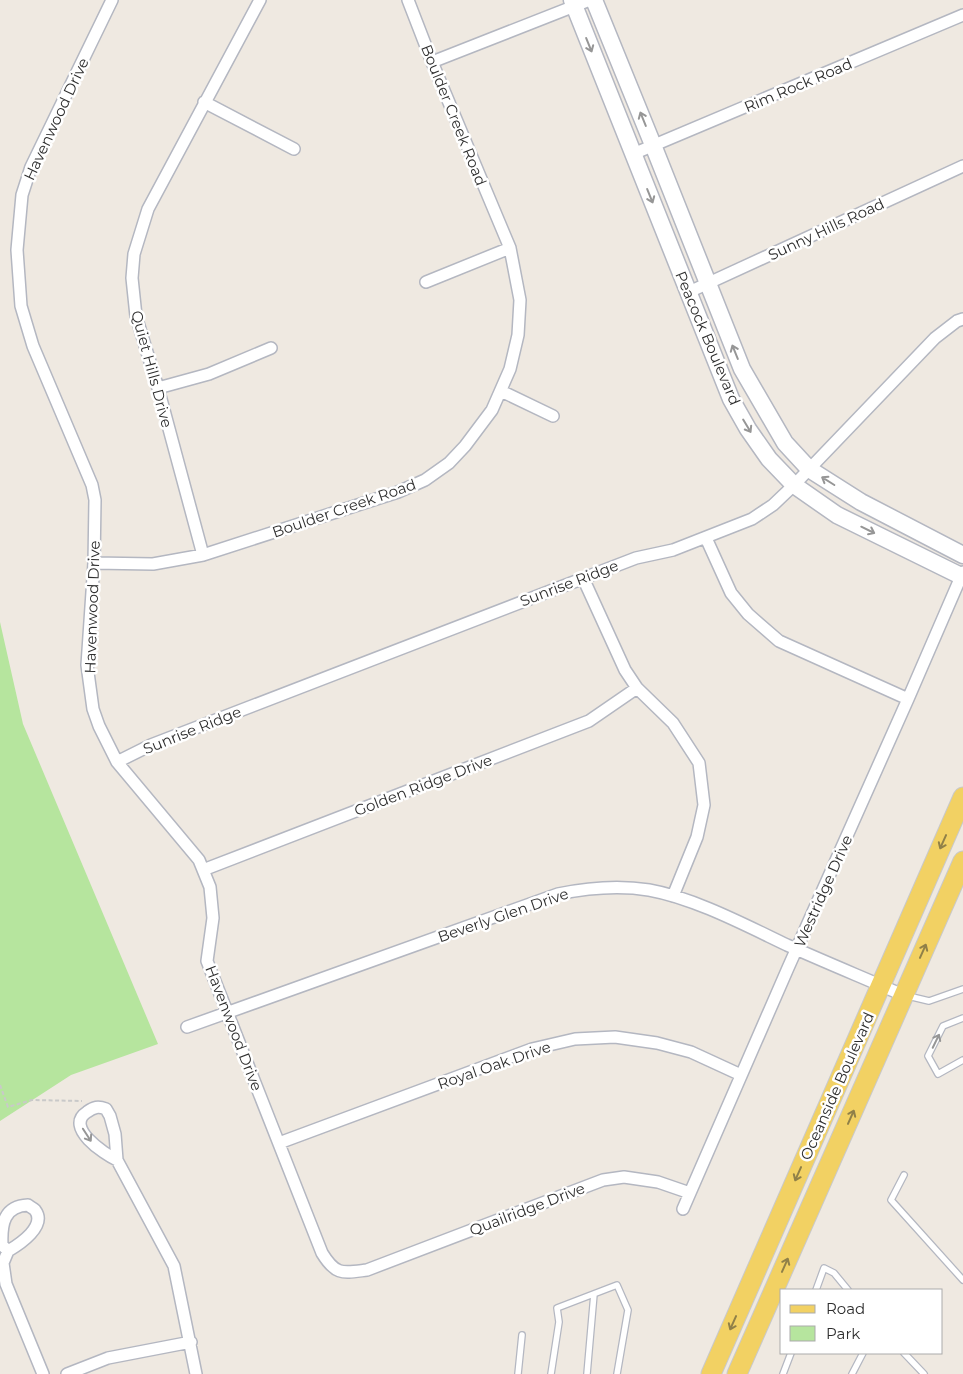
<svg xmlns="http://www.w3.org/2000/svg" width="963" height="1374" font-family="Montserrat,sans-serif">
  <rect width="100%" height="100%" fill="#efe9e1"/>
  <path fill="#b6e59e" d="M0,622l23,102 135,320 -87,31 -71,46z"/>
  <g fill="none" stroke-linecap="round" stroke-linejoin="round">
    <g stroke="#b4b7c1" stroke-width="8">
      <path id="lane" d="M908,996l21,5 34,-12
        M963,1018l-20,8 -15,30 10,18 25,-14
        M904,1175l-13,25 72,80
        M816,1290l8,-22 10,5 14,17
        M904,1353l20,21
        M518,1374l4,-39
        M551,1374l8,-52 -2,-14 60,-23 11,25 -11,64
        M587,1374l7,-80
        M783,1374l8,-21
        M852,1374l11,-21"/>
    </g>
    <g stroke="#b4b7c1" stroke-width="14">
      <path id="street" d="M112,0l-81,167 -9,28 -5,55 4,56 12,40 59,139 3,15 -1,63 -7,102 6,44 6,17 18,36 82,98 11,27 3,31 -6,43 115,292c14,23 21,20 45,17l236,-90 21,-3 34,5 32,11
        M432,62l158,-62
        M204,102l90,47
        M633,154l330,-139
        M426,282l84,-34
        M689,292l274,-126
        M158,388l51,-14 62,-26
        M501,391l52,25
        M706,538l25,55 17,21 31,27 129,58
        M203,555l-45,-167 -22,-72 -4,-38 2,-24 14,-45 112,-209
        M94,563l59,1 50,-9 195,-63 27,-12 24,-17 16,-17 27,-36 18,-41 8,-34 2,-35 -10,-52 -78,-186 -24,-62
        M583,578l42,92 12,18 36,35 26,40 5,42 -7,32 -24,59
        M117,762l34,-17 485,-187 37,-8 79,-31 21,-14 21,-20 141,-147 22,-17 6,-2
        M203,870l386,-149 48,-33
        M187,1027l371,-133c29,-6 61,-9 91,-4 45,8 96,35 138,55 38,17 77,33 116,50
        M279,1143l253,-94 43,-10 40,-2 42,6 34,9 50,23
        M117,1160c-13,-6 -53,-33 -30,-48 7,-5 11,-6 19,-3l4,7 5,18 2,26 57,106 22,108
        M683,1209l105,-241 120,-269 55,-127
        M8,1251l-6,-6c-1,-21 2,-39 26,-40 2,2 5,3 7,5 12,16 -15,34 -27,41l-5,12 3,21 37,90
        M67,1374l41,-16 83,-16"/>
    </g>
    <g stroke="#b4b7c1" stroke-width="19">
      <path id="secondary" d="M572,0l159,399 17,30 21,30 25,26 43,30 126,62
        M594,0l59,145 89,224 43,74 24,26 52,33 102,53"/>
    </g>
    <g stroke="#c9c9c9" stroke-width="21">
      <path id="primary" d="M711,1374l252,-577
        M737,1374l226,-513"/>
    </g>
    <path stroke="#c9c9c9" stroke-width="2" stroke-dasharray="4 2.5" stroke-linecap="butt" d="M0,1085l8,22 24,-7 50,1"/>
    <use href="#lane" stroke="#fff" stroke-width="5.5"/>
    <use href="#street" stroke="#fff" stroke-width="11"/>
    <use href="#secondary" stroke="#fff" stroke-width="16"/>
    <use href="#primary" stroke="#f2d163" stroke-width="19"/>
  </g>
  <defs><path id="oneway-shaft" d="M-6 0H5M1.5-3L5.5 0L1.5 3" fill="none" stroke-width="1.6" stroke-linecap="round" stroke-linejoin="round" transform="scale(1.25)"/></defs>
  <g stroke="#969696">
    <use href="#oneway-shaft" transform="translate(589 45) rotate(68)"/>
    <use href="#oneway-shaft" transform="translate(643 119) rotate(-112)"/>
    <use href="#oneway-shaft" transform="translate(650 196) rotate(68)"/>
    <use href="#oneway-shaft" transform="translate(735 352) rotate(-112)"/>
    <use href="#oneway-shaft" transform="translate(747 426) rotate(59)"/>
    <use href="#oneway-shaft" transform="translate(828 481) rotate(-148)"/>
    <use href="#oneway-shaft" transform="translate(868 530) rotate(26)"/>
    <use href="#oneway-shaft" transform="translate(936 1041) rotate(-64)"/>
    <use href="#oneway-shaft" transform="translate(87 1135) rotate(57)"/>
  </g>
  <g stroke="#908048">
    <use href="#oneway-shaft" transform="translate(943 842) rotate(114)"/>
    <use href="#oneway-shaft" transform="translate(923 951) rotate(-66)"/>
    <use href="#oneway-shaft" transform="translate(851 1117) rotate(-66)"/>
    <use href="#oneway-shaft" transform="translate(798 1174) rotate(114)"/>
    <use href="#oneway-shaft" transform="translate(785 1265) rotate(-66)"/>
    <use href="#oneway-shaft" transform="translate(733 1323) rotate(114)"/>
  </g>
  <g text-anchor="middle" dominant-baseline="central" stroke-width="5" stroke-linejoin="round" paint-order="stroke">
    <g font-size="15" fill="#2e2e2e" stroke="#fff">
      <text transform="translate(798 85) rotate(-23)">Rim Rock Road</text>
      <text transform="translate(454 115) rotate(68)">Boulder Creek Road</text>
      <text transform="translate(56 119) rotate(-65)">Havenwood Drive</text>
      <text transform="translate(826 229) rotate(-25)">Sunny Hills Road</text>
      <text transform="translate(708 338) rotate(67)">Peacock Boulevard</text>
      <text transform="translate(152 369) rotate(75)">Quiet Hills Drive</text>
      <text transform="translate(344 508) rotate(-19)">Boulder Creek Road</text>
      <text transform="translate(569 583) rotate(-21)">Sunrise Ridge</text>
      <text transform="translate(92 607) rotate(-88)">Havenwood Drive</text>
      <text transform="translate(192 730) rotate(-22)">Sunrise Ridge</text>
      <text transform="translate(423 785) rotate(-21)">Golden Ridge Drive</text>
      <text transform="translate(823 891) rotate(-66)">Westridge Drive</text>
      <text transform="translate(503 915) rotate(-19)">Beverly Glen Drive</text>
      <text transform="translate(234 1028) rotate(69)">Havenwood Drive</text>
      <text transform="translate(494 1065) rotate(-19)">Royal Oak Drive</text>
      <text transform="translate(837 1086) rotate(-66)">Oceanside Boulevard</text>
      <text transform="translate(527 1209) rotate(-21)">Quailridge Drive</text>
    </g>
  </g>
  <rect x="780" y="1289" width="162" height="65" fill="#ffffff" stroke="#ababab"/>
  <rect x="790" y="1305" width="25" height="8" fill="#f2d163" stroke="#ababab"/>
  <text x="826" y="1314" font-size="15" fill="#2e2e2e">Road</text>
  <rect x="790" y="1326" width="25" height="15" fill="#b6e59e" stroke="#ababab"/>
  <text x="826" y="1339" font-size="15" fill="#2e2e2e">Park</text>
</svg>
